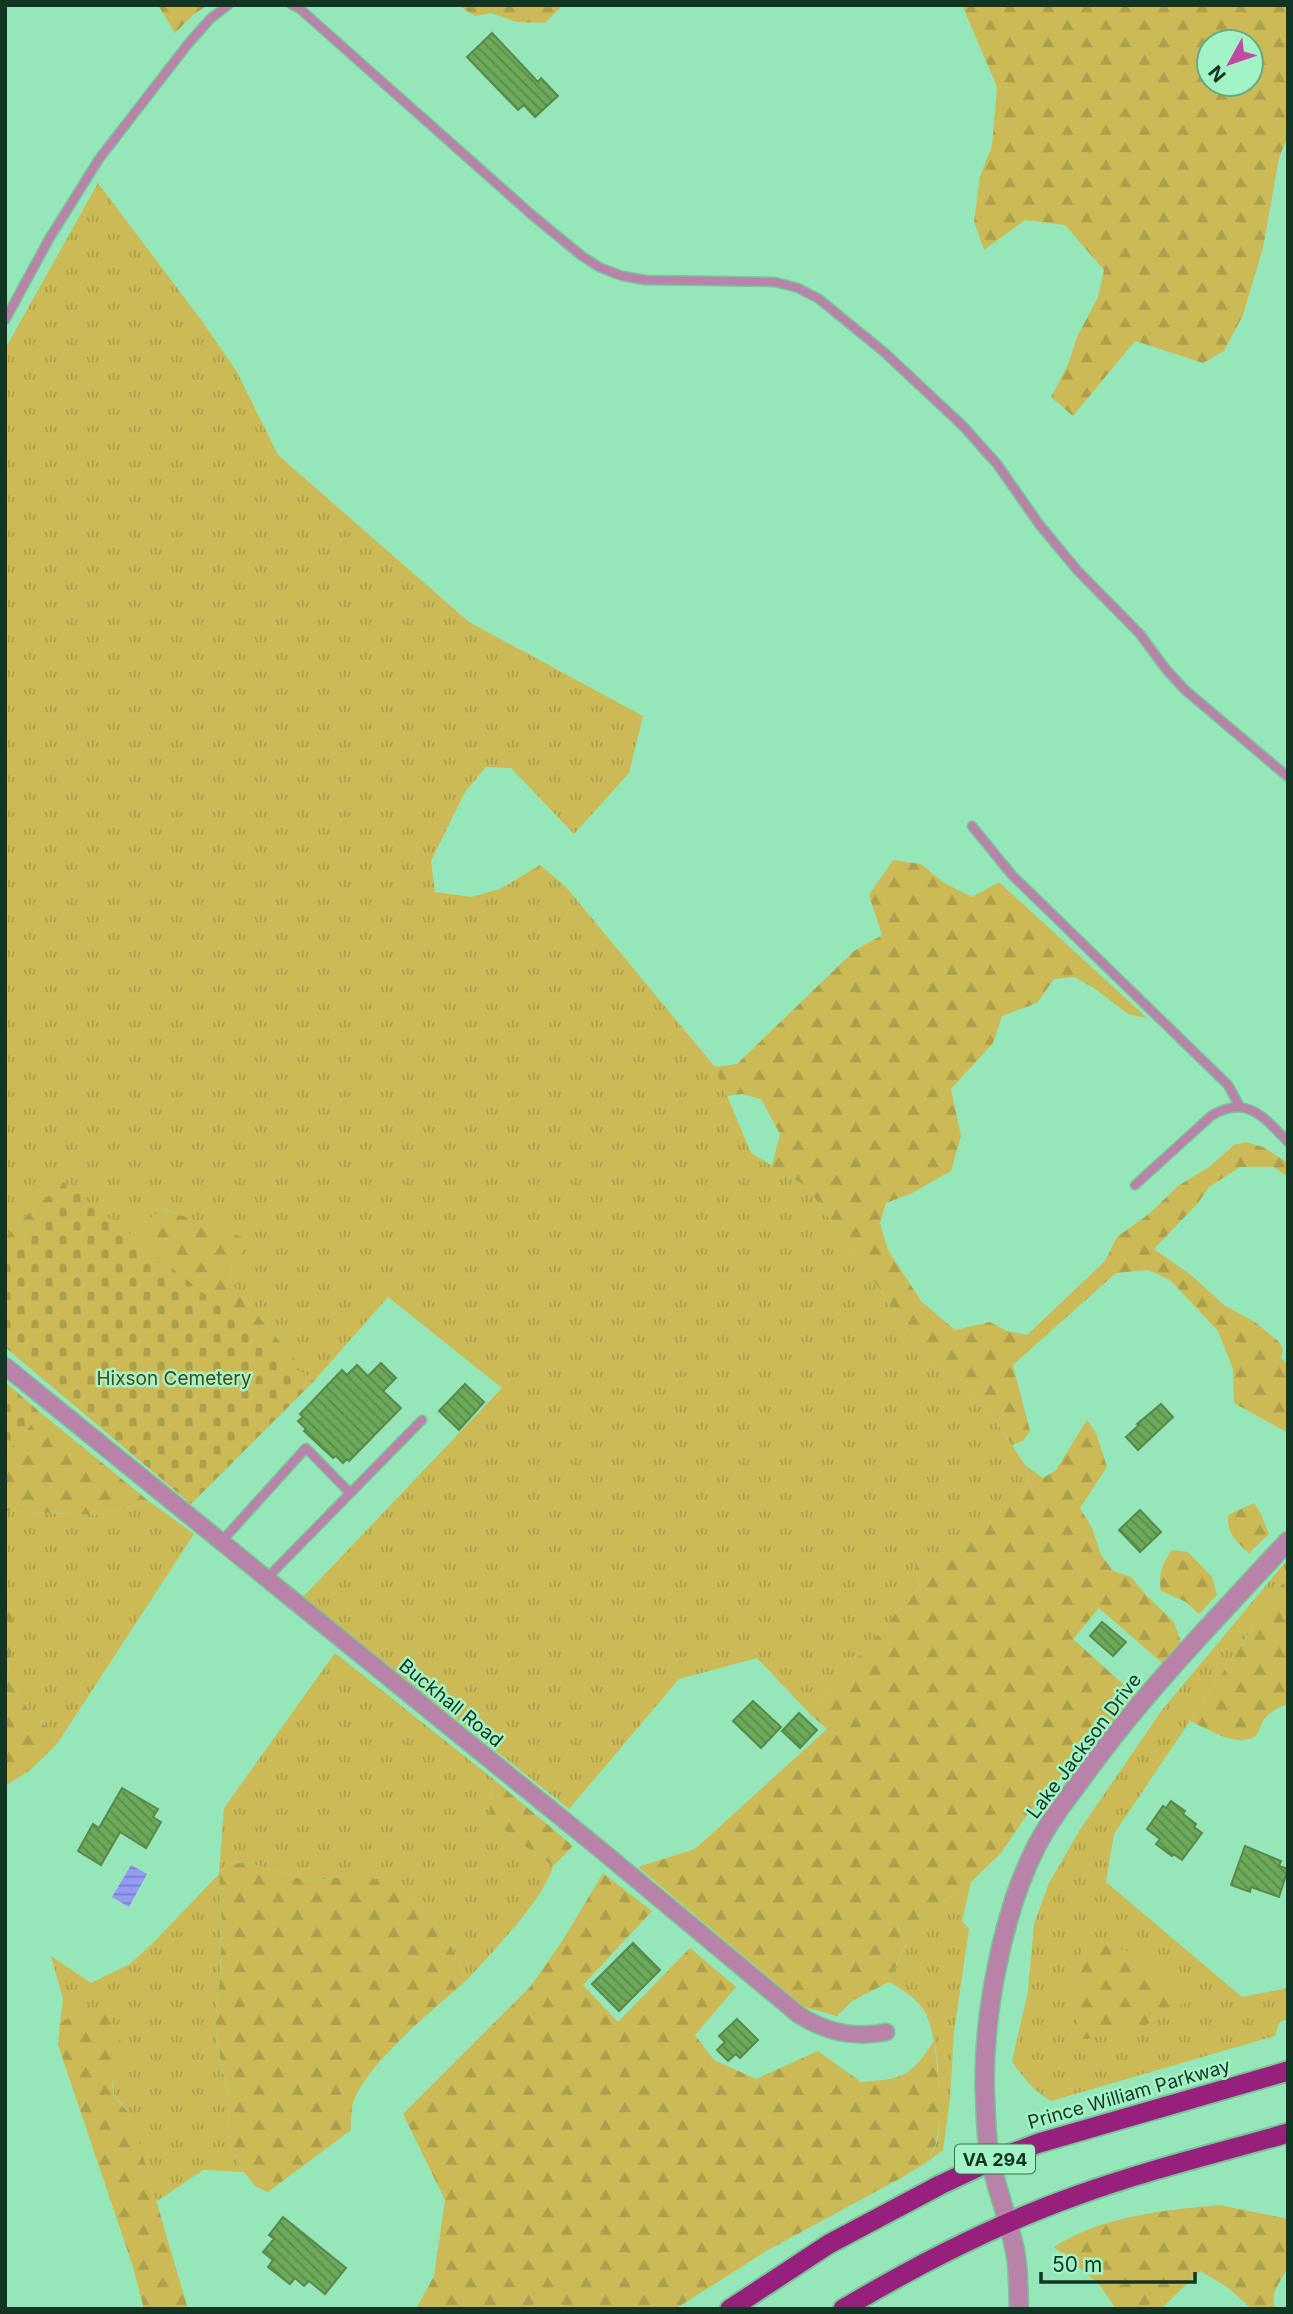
<svg xmlns="http://www.w3.org/2000/svg" width="1293" height="2314" font-family="Inter,sans-serif">
  <defs>
    <pattern id="grass-tufts" width="24" height="20" patternUnits="userSpaceOnUse" patternTransform="scale(1.75)"><rect width="24" height="20" fill="#ccba56"/><path d="M3 7l-1-3M5 7V3M7 7l1-3M15 17l-1-3M17 17v-4M19 17l1-3" fill="none" stroke="#aea04b"/></pattern>
    <pattern id="forest-firs" width="22" height="20" patternUnits="userSpaceOnUse" patternTransform="scale(1.75)"><rect width="22" height="20" fill="#ccba56"/><path d="M5 1l3.5 6h-7zM16 11l3.5 6h-7z" fill="#aea04b"/></pattern>
    <pattern id="cemetery-stones" width="16" height="16" patternUnits="userSpaceOnUse" patternTransform="scale(1.75)"><rect width="16" height="16" fill="#ccba56"/><path d="M2 7V4a2 2 0 0 1 4 0v3zM10 15v-3a2 2 0 0 1 4 0v3z" fill="#aea04b"/></pattern>
    <pattern id="water-rules" width="6" height="5" patternUnits="userSpaceOnUse" patternTransform="scale(1.75)"><rect width="6" height="5" fill="#949bf4"/><path d="M0 2.5h6" fill="none" stroke="#787fc5"/></pattern>
    <pattern id="building-back-hatch" width="6" height="6" patternUnits="userSpaceOnUse" patternTransform="scale(1.75)"><rect width="6" height="6" fill="#6caa5a"/><path d="M-1 5l2 2M0 0l6 6M5-1l2 2" fill="none" stroke="#588b4a"/></pattern>
  </defs>
  <rect width="100%" height="100%" fill="#95e7b9"/>
  <path fill="url(#grass-tufts)" d="M98,183l104,138 35,51 41,83 191,167 174,94 -14,57 -55,61 -63,-66 -25,-1 -21,25 -34,69 4,31 36,5 29,-8 40,-24 26,22 149,180 36,86 56,34 127,179 55,45 36,54 4,15 -7,11 -53,50 -55,19 6,26 -111,127 -52,-55 -78,21 -110,130 -266,-212 199,-209 -114,-91 -74,84 -12,-9v-4l-72,-86 2,-18 17,-23 -85,-32 -35,26 -65,-52 -35,30 -24,25v-889z
    M150,1502l44,32 -137,210 -11,-18 -15,-12 -24,-38c5,-22 11,-58 -2,-78v-87l89,4z
    M1288,1559v16l-174,259 -8,48 136,115 46,-9v30l-9,5 -4,13 -224,65c-18,-10 -27,-23 -39,-39l16,-71 6,-67 15,-41 32,-55 81,-118z
    M335,1653l157,125 -3,35 23,24 41,29c-9,34 -62,87 -86,114l-19,-40 -39,-43 -65,-20 -37,4 -61,-19 -17,3 -10,8 3,54 -2,53 -5,41 5,37 11,49 -5,24 4,17 14,24 -41,-2 -47,32 -25,-87 -17,-20 -1,-22 7,-17 -44,-43 -16,10 3,-24 -12,-43 40,27 39,-19 23,-21 66,-69 5,-66z
    M971,1882l-9,39 7,8 -15,103 -4,67 -7,51 -16,12c3,-6 8,-13 10,-20 7,-26 2,-111 -14,-133 -9,-13 -20,-19 -34,-27l16,-37 -9,-25 16,5z"/>
  <path fill="url(#forest-firs)" fill-rule="evenodd" d="M158,5h50l-14,9 -19,19z
    M458,5h105l-18,18 -28,-1 -26,-9 -16,3z
    M962,5h326v131l-9,22 -16,90 -20,67 -19,36 -21,12 -68,-22 -62,75 -22,-19 17,-32 9,-28 21,-40 6,-27 -39,-45 -40,-5 -41,30 -10,-29 6,-45 12,-30 5,-59zM1209,42h42v42h-42z
    M893,860l28,4 23,19 28,14 27,-15 148,136 -19,-4 -34,-26 -20,-11 -20,2 -17,24 -35,13 -9,27 -42,46 10,47 -10,35 -39,22 -26,10 -6,20 8,27 33,51 34,29 35,-8 17,9 20,4 78,-74 12,-24 32,-23 29,-28 31,-19 25,-22 12,-3 17,5 25,16v14l-14,-10h-34l-31,20 -11,16 -44,46 37,26 34,31 30,16 24,20 4,7 -2,9 7,7v68l-54,-30 -1,-34 -15,-38 -48,-51 -22,-10 -32,3 -103,92 17,66 -7,10 -11,4 -23,-34 -55,-45 -127,-179 -35,-21 8,-32 -19,-35 -19,-5 -17,2 -10,-29 22,-3 117,-113 28,-16 -13,-40z
    M64,1182l65,52 34,-25 87,31 -18,24 -2,18 72,86v4l-297,-100v-34l24,-25z
    M41,1413l109,89 -56,13 -89,-4v-56z
    M1087,1420l9,13 11,34 -27,41 12,20 9,27 12,16 18,6 15,18 28,27 7,20 -19,21 -63,-55 -26,31 62,56 -111,124 -23,34 -30,29 -59,43 -16,-4 9,23 -16,38 -37,19 -15,15 -33,-9 -166,-140 57,-18 132,-120 -18,-16 111,-127 -6,-26 55,-20 53,-49 7,-11 -4,-15 18,13 13,-8z
    M1254,1503l7,11 8,20 -20,19c-12,-10 -23,-21 -21,-38z
    M1172,1550l16,2 24,25 5,18 -18,19 -13,-12 -25,-11c-3,-18 1,-26 11,-41z
    M1288,1575v129c-11,4 -21,9 -26,19 -2,4 -3,8 -5,11 -16,17 -51,-6 -67,-13z
    M5,1598c14,20 7,56 2,78l24,38 15,12 11,18 -28,27 -24,15z
    M492,1778l81,68 -20,20 -41,-29 -23,-24z
    M246,1862l61,19 37,-4 36,2 29,18 39,43 19,40c-31,27 -102,85 -114,123 -2,8 -2,19 -2,27l-83,62 -12,-5 -12,-15 -14,-24 -4,-17 5,-24 -11,-50 -5,-36 5,-41 2,-53 -3,-54 10,-8z
    M603,1873l49,38 -69,74 35,37 72,-74 46,39 -41,48 19,25 42,19 62,-28 43,31c43,-3 49,-5 73,-41l8,66 -6,37 -9,18 -26,16 -133,72 -93,59h-259l18,-33 11,-76 -42,-86 127,-127 31,-44z
    M1098,1943l39,11 51,47 -53,30 -57,9 -7,-72 12,-19z
    M95,2007c18,11 29,27 25,50 -2,13 -11,22 -6,37 2,7 12,15 17,21l57,194h-44l-11,-42 -75,-222 2,-22 16,-10z
    M1220,2205l68,14c0,11 3,38 0,47 -5,14 -20,26 -12,43h-24l-25,-22 -27,-16 -39,38h-45l-17,-25 -45,-37c48,-31 110,-37 166,-42z"/>
  <path fill="url(#cemetery-stones)" d="M64,1182l250,199 -123,123 -186,-157v-89z
    M5,1382l36,31 -36,42z"/>
  <path fill="url(#water-rules)" d="M131,1865l16,9 -18,33 -17,-10z"/>
  <path fill="url(#building-back-hatch)" stroke="#59884b" stroke-width="2" d="M492,33l46,49 3,-4 17,18 -23,21 -11,-12 -6,5 -51,-53z
    M381,1363l15,15 -13,13 18,17 -52,53 -2,-2 -4,4 -7,-7 -3,2 -29,-27 2,-2 -8,-8 5,-4 -3,-3 42,-44 5,5 10,-10 11,11z
    M465,1384l19,18 -25,28 -20,-19z
    M1161,1404l12,13 -35,33 -12,-13 13,-12 -2,-1z
    M1140,1510l21,22 -21,20 -21,-22z
    M1102,1622l24,20 -13,14 -23,-20z
    M753,1701l28,26 -20,21 -28,-27z
    M799,1713l18,17 -17,18 -18,-17z
    M122,1788l36,21 -5,8 8,5 -15,26 -26,-16 -19,33 -23,-14 15,-27 6,4z
    M1171,1801l14,10 -2,3 13,10 -2,3 8,6 -20,27 -9,-6 -1,2 -16,-12 4,-5 -13,-10 16,-23 3,2z
    M1245,1846l36,15 -2,5 9,3 -9,28 -28,-10 -1,5 -19,-7z
    M633,1943l27,27 -41,41 -27,-27z
    M737,2019l21,21 -18,18 -4,-4 -8,7 -11,-11 8,-8 -6,-6z
    M283,2217l63,51 -21,26 -16,-13 -5,5 -9,-8 -5,6 -22,-17 5,-7 -10,-8 11,-13 -5,-4z"/>
  <g fill="none" stroke-linecap="round" stroke-linejoin="round">
    <g stroke="#7bc39b" stroke-width="11">
      <path id="service" d="M292,5l7,3 233,207 50,41 17,11 23,9 24,4 129,2 23,6 21,11 65,53 79,74 34,38 42,60 38,46 63,64 25,34 19,21 104,88
        M5,320l44,-81 50,-80 89,-115 22,-25 18,-14
        M972,826l40,49 216,210 12,22
        M1135,1185l76,-69c35,-22 53,1 77,26
        M221,1542l85,-94 44,45
        M266,1579l156,-159"/>
    </g>
    <g stroke="#7bc39b" stroke-width="19">
      <path id="minor" d="M5,1366l596,484 198,165c27,17 55,24 87,17"/>
    </g>
    <g stroke="#7bc39b" stroke-width="21">
      <path id="tertiary" d="M1019,2309c-1,-19 0,-40 -4,-58 -6,-30 -17,-58 -24,-88 -5,-21 -5,-46 -6,-68 -3,-75 17,-181 51,-248 13,-26 32,-50 50,-74 60,-83 133,-157 202,-232"/>
    </g>
    <g stroke="#7bc39b" stroke-width="23">
      <path id="trunk" d="M730,2309l99,-65 111,-59 51,-24 48,-18 249,-72
        M843,2309c75,-45 153,-85 235,-114 69,-25 140,-42 210,-62"/>
    </g>
    <use href="#service" stroke="#b982a8" stroke-width="8"/>
    <use href="#minor" stroke="#b982a8" stroke-width="16"/>
    <use href="#tertiary" stroke="#b982a8" stroke-width="18"/>
    <use href="#trunk" stroke="#96207b" stroke-width="19"/>
  </g>
  <g text-anchor="middle" dominant-baseline="central" stroke-width="5" stroke-linejoin="round" paint-order="stroke">
    <rect fill="#a2f4c6" stroke="#3e6e55" stroke-width="2" x="955" y="2144.5" width="80" height="29" rx="5"/>
    <g font-size="18" font-weight="bold" fill="#133524">
      <text x="995" y="2159">VA 294</text>
    </g>
    <g font-size="19" fill="#4f471b" stroke="#a2f4c6">
      <text x="174" y="1378">Hixson Cemetery</text>
    </g>
    <g font-size="19" fill="#133524" stroke="#a2f4c6">
      <text transform="translate(451 1703) rotate(39)">Buckhall Road</text>
      <text transform="translate(1084 1746) rotate(-53)">Lake Jackson Drive</text>
      <text transform="translate(1129 2094) rotate(-16)">Prince William Parkway</text>
    </g>
  </g>
  <rect width="1293" height="2314" fill="none" stroke="#133524" stroke-width="14"/>
  <g transform="translate(1230 63) rotate(230)"><circle r="33" fill="#a2f4c6" stroke="#69a885" stroke-width="2"/>
  <path d="M0-5L12 26L0 18L-12 26Z" fill="#bf4aa1"/>
  <text y="-10" font-size="19" font-weight="bold" text-anchor="middle" fill="#133524">N</text>
  </g>
  <path d="M1041 2272v10h154v-10" fill="none" stroke="#133524" stroke-width="3.5"/>
  <text x="1052" y="2272" font-size="21" fill="#133524" stroke="#a2f4c6" stroke-width="5" paint-order="stroke">50 m</text>
</svg>
